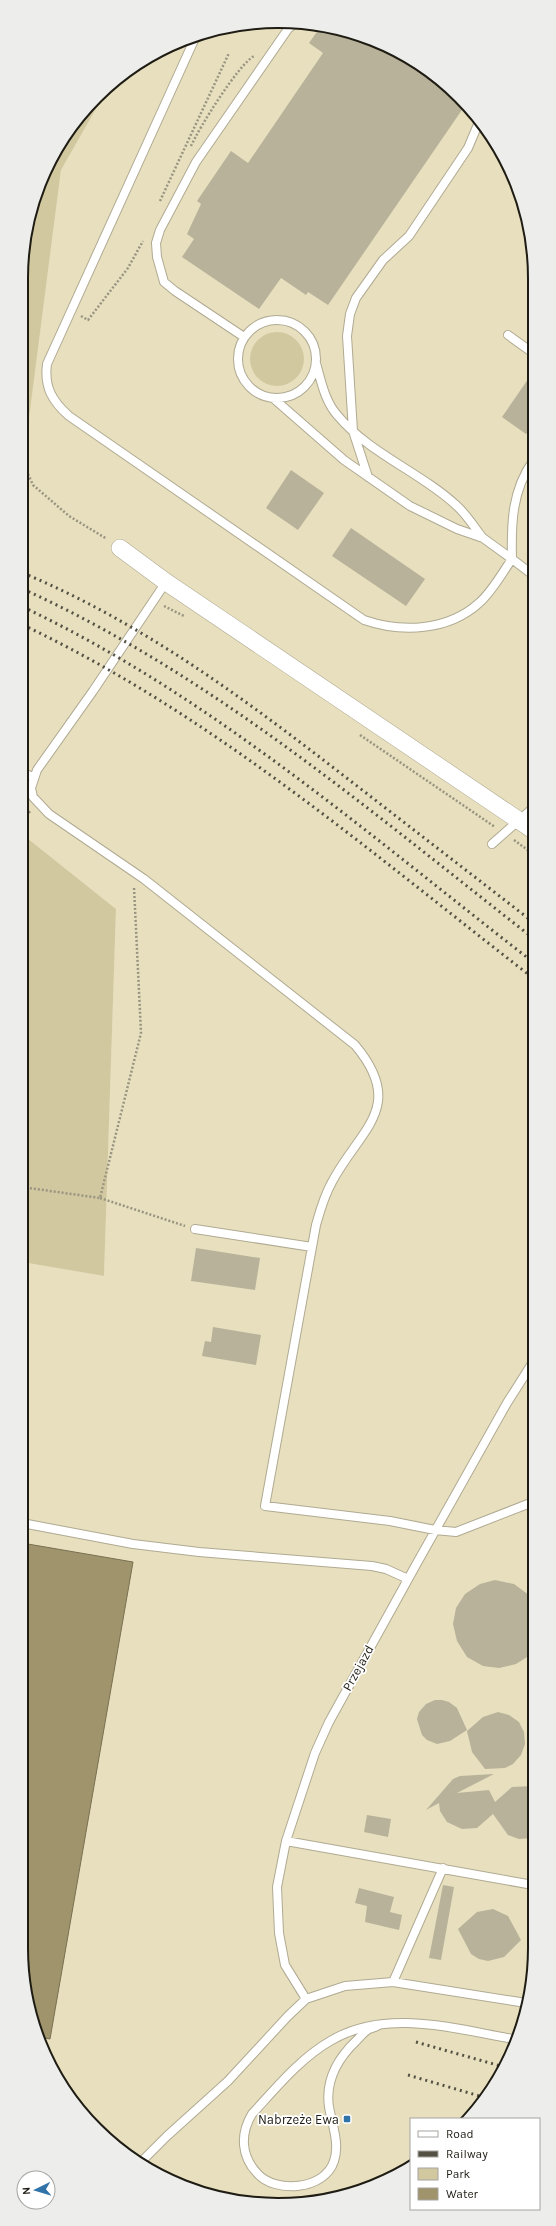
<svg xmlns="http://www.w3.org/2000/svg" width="556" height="2226" font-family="Karla,sans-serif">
  <rect width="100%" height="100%" fill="#f0ead0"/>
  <path fill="#e7dfbe" d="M312,23l80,25 68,48 49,69 24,80v1737l-33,95 -37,42h-52v44l-66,33 -84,8 -97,-26 -79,-60 -45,-72 -1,-9 11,2 83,-476 -111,-20v-281l82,14 12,-367 -94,-75 1,-369 38,-295 44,-77 17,-19 90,-44z"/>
  <path fill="#d2c8a0" d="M105,93l-44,77 -38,295v-221l33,-95z
    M250 359a27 27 0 1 1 54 0a27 27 0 1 1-54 0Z
    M22,834l94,75 -12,367 -82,-14z"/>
  <path fill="#9f946b" stroke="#787051" d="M22,1543l111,19 -83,477 -11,-2 -18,-89z"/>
  <path fill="#b8b29a" d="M321,26l71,22 68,48 6,8 -138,201 -20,-13 -2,3 -25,-17 -22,31 -77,-52 12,-18 -7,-5 14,-30 -4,-3 34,-50 17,12 75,-110 -14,-10z
    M533,372v53l-7,9 -24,-17z
    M291,470l33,23 -26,37 -32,-22z
    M351,528l74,51 -19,27 -74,-50z
    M196,1248l64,10 -5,32 -64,-9z
    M213,1327l48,8 -5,30 -54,-9 3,-15 6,1z
    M495,1580l19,4 19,14v51l-6,8 -11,7 -17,4 -16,-2 -16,-9 -10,-16 -4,-17 3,-16 9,-14 15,-10z
    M442,1700l7,2 8,6 10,22 -17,11 -13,3 -10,-4 -5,-5 -5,-16 2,-7 7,-8 9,-4z
    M498,1712l11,3 10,7 5,10 1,12 -4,11 -8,9 -8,4 -20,1 -13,-17 -5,-21 16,-14z
    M494,1774l-37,19 32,-3 6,12 17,-15 21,-1v52l-14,1 -11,-4 -15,-21 -16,14 -15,1 -15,-7 -7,-11 -1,-8 -13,7 27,-31 7,-3z
    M367,1815l24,4 -3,18 -24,-5z
    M443,1885l11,2 -13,73 -12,-2z
    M359,1888l35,9 -4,15 12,3 -3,15 -34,-8 2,-16 -12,-3z
    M493,1909l15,7 13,24 -17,17 -16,4 -9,-2 -8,-5 -13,-25 19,-17z"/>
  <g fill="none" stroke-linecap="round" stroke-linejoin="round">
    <g stroke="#b0aa92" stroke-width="10">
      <path id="lane" d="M195,38l-148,326c-3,23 5,37 22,52l295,204c38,13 84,11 115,-17 13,-11 23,-30 33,-44l-29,-21 -26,-9 -47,-23 -66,-46 -71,-62
        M238 359a39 39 0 1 1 78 0a39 39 0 1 1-78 0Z
        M508,335l25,18
        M244,337l-69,-46 -11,-9 -7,-25 -1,-14 4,-13 36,-68 92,-133 6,-5
        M316,363c5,18 9,39 22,53 32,38 84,57 119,90 10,9 17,21 25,31
        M368,477l-15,-46 -6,-95 3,-22 6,-16 27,-38 26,-24 59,-88 11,-26
        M533,575l-21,-16c-1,-35 0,-69 21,-98
        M166,582l-73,109 -56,79 -6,18 2,9 16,17 95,65 211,166c52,62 5,84 -23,137 -8,14 -12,29 -16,43l-51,281 125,15 45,9 21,2 77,-30
        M23,773l10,4
        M492,844l41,-36
        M195,1229l117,18
        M22,1523l111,21 66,8 173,14 14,3 22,10
        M286,1841l247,44
        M393,1982l50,-114
        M306,1999l-21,-34 -6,-32 -2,-46 9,-46 29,-88 14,-31 88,-159 90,-160 26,-41
        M379,2025c-3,2 -7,3 -10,4 -4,2 -9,8 -12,11 -18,17 -32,40 -28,67 3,17 11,37 5,54 -9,29 -59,33 -77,12 -16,-17 -17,-39 -5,-59 24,-26 48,-56 80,-74 55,-32 123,-11 181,-1
        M142,2161l25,-25 61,-55 60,-65 18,-17 39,-13 48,-4 133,21"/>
    </g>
    <g stroke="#b0aa92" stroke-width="18">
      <path id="street" d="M120,548l46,34 367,248"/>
    </g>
    <path stroke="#999481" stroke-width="2.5" stroke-dasharray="2 2" stroke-linecap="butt" d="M191,146c8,-18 47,-81 63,-90
      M160,201l69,-148
      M81,316l7,4 40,-52 15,-27
      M23,463l10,22 36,31 38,23
      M164,606l20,10
      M360,735l135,92
      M22,817l9,-6
      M514,840l19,14
      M22,1187l78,11 41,-165 -7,-146
      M100,1198l85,28"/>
    <use href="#lane" stroke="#fff" stroke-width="8"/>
    <use href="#street" stroke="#fff" stroke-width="17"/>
    <path stroke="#545144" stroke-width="3" stroke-dasharray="2 4" stroke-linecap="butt" d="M23,573c120,50 223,127 325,206 62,48 123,95 185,143
      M23,589c189,86 347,222 510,349
      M23,607c188,89 347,229 510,355
      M23,625c188,89 346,226 510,353
      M416,2042l88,25
      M408,2075l75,22"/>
  </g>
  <rect fill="#2f73a8" stroke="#fff" stroke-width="1.5" x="343" y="2115" width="8" height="8" rx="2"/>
  <g text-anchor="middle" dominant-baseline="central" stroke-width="3.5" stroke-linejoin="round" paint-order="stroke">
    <g font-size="13" fill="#1e1c13" stroke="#fff">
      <text transform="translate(358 1668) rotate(-61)">Przejazd</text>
    </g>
    <g font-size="13" fill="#1e1c13" stroke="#fff" text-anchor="end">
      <text x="339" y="2119">Nabrzeże Ewa</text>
    </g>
  </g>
  <path d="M0 0H556V2226H0ZM278 28H278A250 250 0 0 1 528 278V1948A250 250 0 0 1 278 2198H278A250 250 0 0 1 28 1948V278A250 250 0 0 1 278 28Z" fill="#ededec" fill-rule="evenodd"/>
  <path fill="none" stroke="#1e1c13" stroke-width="2" d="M278 28H278A250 250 0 0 1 528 278V1948A250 250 0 0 1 278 2198H278A250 250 0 0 1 28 1948V278A250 250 0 0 1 278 28Z"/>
  <rect x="410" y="2118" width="130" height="92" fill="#ffffff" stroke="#a5a4a1"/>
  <rect x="418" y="2131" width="20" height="6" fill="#ffffff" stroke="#a5a4a1"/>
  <text x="446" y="2138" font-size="12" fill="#1e1c13">Road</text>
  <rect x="418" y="2151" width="20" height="6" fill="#545144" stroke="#a5a4a1"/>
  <text x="446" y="2158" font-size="12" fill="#1e1c13">Railway</text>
  <rect x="418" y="2168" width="20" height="12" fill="#d2c8a0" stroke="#a5a4a1"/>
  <text x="446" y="2178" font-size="12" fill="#1e1c13">Park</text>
  <rect x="418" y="2188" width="20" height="12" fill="#9f946b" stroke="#a5a4a1"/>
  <text x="446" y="2198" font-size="12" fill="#1e1c13">Water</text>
  <g transform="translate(36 2190) rotate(265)"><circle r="19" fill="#ffffff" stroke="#a5a4a1"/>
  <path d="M0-3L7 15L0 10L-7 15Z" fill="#2f73a8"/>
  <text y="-6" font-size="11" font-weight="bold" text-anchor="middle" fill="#1e1c13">N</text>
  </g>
</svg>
